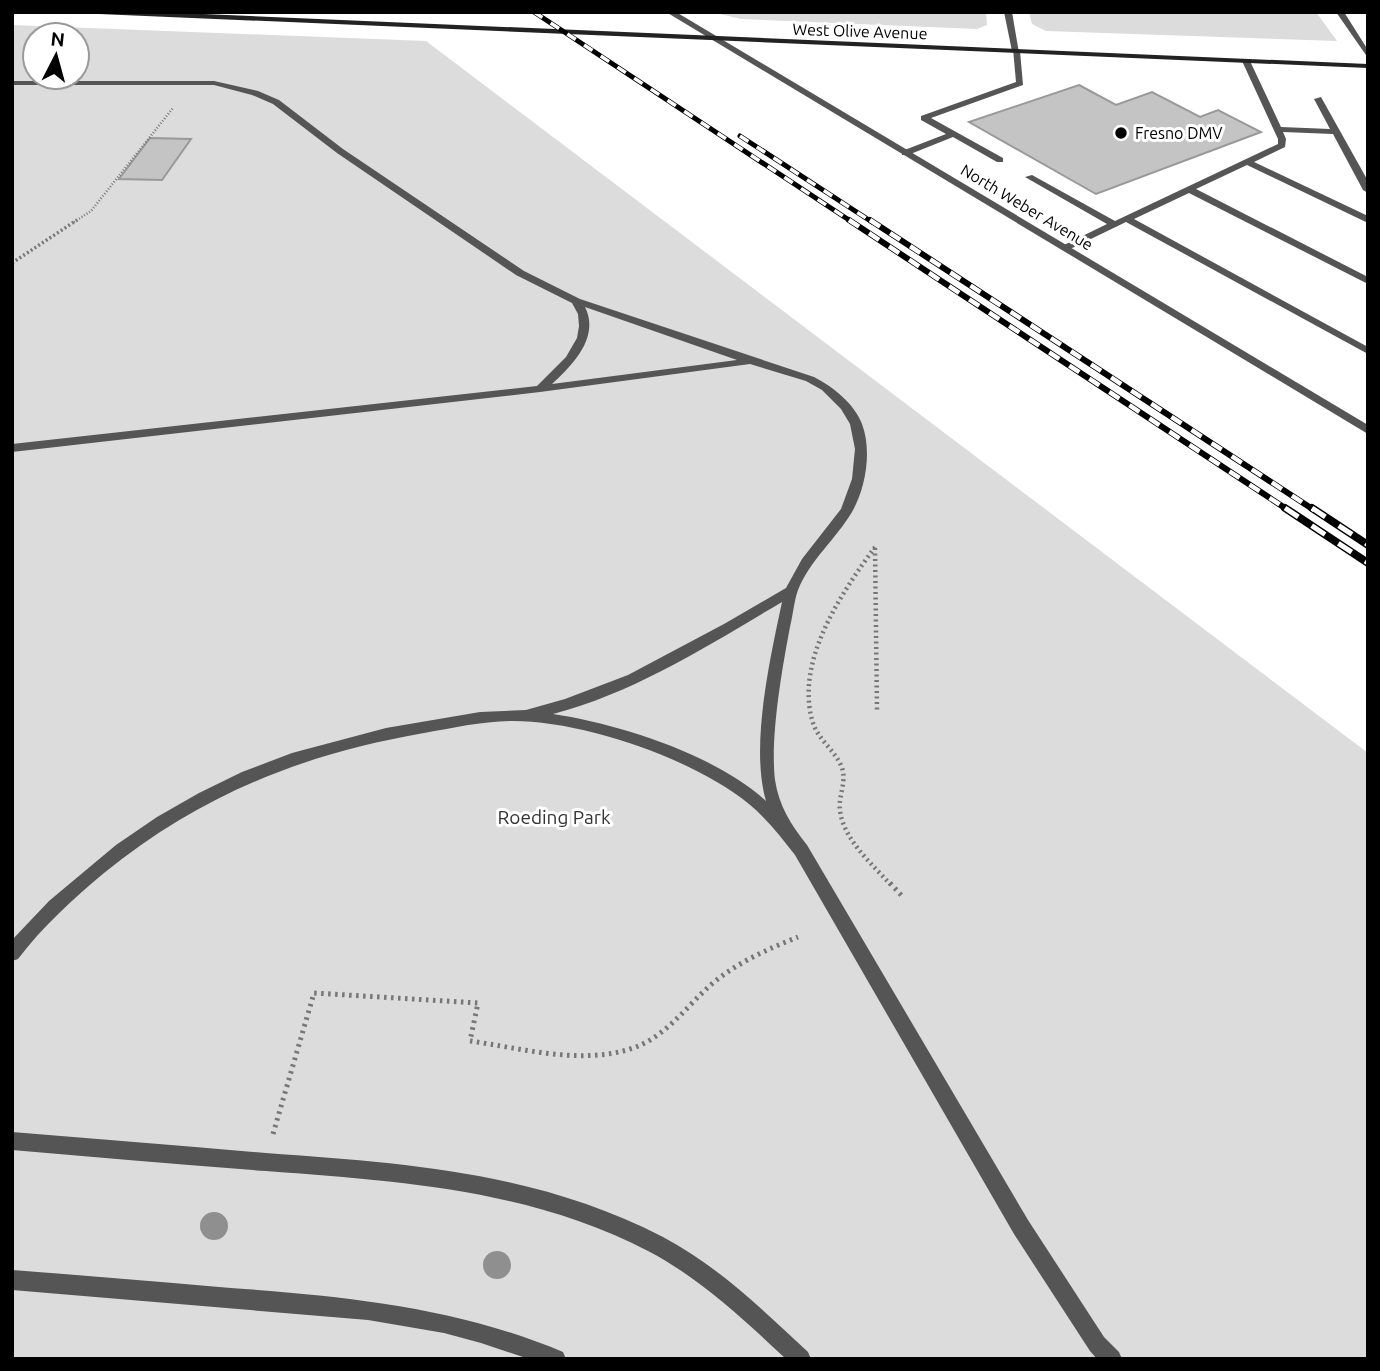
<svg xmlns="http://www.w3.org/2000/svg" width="1380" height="1371" font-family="Ubuntu,sans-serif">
  <rect width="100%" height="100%" fill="#fff"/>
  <path fill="#dcdcdc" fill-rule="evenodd" d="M712,12h274l1,13 -10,4 -236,-10z
    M1029,12h287l21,29 -291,-10 -14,-7z
    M12,25l414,16 942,712v606h-1356zM35,35h42v42h-42z"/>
  <path fill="#c4c4c4" stroke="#999" stroke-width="2" d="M1079,85l37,20 36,-13 48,25 18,-7 43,22 -165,62 -127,-72z
    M150,138l41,1 -29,41 -43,-1z"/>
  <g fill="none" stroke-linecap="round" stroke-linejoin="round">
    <path stroke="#777" stroke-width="2.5" stroke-dasharray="1 2" stroke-linecap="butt" d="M74,222l17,-11 82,-103"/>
    <path stroke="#777" stroke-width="3.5" stroke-dasharray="2 2.5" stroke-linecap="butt" d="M12,263l65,-43"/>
    <path stroke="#777" stroke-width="4.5" stroke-dasharray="2 3.5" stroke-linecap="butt" d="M875,547c-34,47 -81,115 -62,176 6,18 23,28 29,45 5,14 -4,28 -2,43 4,29 32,53 51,74
      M875,548l2,162"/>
    <path stroke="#777" stroke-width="5" stroke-dasharray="2.5 4.5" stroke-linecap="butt" d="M890,883l12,13
      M273,1134l41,-141 164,10 -8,38c50,7 110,24 160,8 36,-11 56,-43 83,-66 25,-21 55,-34 85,-46"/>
    <path fill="#555" fill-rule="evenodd" d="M1336,12h8l24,38v8z
      M1013,49l7,2 3,34 -92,33 72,40v4h-6l-44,-25 -45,18h-6v-4l44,-17 -25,-14v-4l95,-34z
      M1246,59l4,2 31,66 49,2 -16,-30 7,-2 47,84v12l-5,-3 -30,-56 -50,-2 3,7 -1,8 -31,15 114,54v7l-121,-58 -51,24 172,88v7l-179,-91 -55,26 234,128v7l-242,-132 -58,28h-6v-4l45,-22 -82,-47 7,-2 83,46 163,-77v-5l-36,-78z
      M12,81h202l44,10 21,9 64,49 181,122 56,28 234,78c19,10 40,26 48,47 10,26 4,64 -10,88 -16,27 -42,48 -54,78 -4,11 -5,25 -8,37 -8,42 -20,111 -15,153 4,26 16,45 32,65l221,375 76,117 15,15 3,7h-25l-7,-8 -76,-117 -219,-379c-14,-18 -28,-36 -46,-51 -55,-45 -165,-83 -236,-83 -30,0 -60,7 -89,12 -121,21 -224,62 -320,140 -31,26 -61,53 -86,86l-6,2v-21l37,-39 67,-56 41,-28 42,-24 43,-21 50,-19 94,-25 94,-16 46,-2 39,-11 63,-24 96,-51 62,-36 16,-29 39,-50 11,-30 3,-30 -5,-25 -9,-15 -19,-19 -16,-9 -56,-17 -210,28 -528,60v-8l525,-58 29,-29 11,-19 2,-12 -1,-12 -6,-11 -56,-28 -179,-122 -64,-49 -21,-9 -38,-10h-202zM585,307l152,53 -185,24c21,-19 48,-47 33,-77zM782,602c-12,57 -32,144 -16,199 -50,-46 -146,-77 -213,-87 83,-22 156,-69 229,-112z
      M12,1132c85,7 170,14 254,21 139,10 271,19 397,84 55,29 100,73 145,115l3,7h-25c-43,-40 -86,-81 -138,-108 -119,-62 -251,-70 -382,-80 -84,-6 -169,-14 -254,-21z
      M12,1270c69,5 138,11 207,17 120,9 232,18 344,65l3,7h-37l-48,-16 -37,-10 -76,-13 -356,-30z"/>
    <path fill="#555" fill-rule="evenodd" d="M1004,12h8l7,41 -7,-2z"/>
    <path fill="#555" fill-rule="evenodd" d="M666,12h10l692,413v9z"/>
    <path fill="#222" fill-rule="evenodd" d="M95,12h62l1211,52v4l-1269,-54z"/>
    <g stroke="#000" stroke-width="5">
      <path id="rail-far2" d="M534,12l318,210
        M740,136l132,86"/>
    </g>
    <g stroke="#000" stroke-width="6">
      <path id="rail-far1" d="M849,220l439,290
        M870,220l444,290"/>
    </g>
    <g stroke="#000" stroke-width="8">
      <path id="rail" d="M1285,508l83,55
        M1312,508l56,37"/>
    </g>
    <use href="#rail-far2" stroke="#fff" stroke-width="3.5" stroke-dasharray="10" stroke-linecap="butt"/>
    <use href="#rail-far1" stroke="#fff" stroke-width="4.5" stroke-dasharray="12" stroke-linecap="butt"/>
    <use href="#rail" stroke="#fff" stroke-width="5" stroke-dasharray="16" stroke-linecap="butt"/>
  </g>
  <g fill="#8f8f8f">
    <circle cx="214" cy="1226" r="14"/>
    <circle cx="497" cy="1265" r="14"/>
  </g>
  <circle fill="#000" stroke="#fff" stroke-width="2.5" cx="1121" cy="133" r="7"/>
  <g text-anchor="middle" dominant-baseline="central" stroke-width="6" stroke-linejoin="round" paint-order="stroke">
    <g font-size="16" fill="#000" stroke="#fff">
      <text transform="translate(860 31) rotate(2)">West Olive Avenue</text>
      <text transform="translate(1027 207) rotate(31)">North Weber Avenue</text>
    </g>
    <g font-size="16" fill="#000" stroke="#fff" text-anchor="start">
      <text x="1135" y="133">Fresno DMV</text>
    </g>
    <g font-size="19" fill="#333" stroke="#fff">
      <text x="554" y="817">Roeding Park</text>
    </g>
  </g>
  <rect width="1380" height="1371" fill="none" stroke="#000000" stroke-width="28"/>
  <g transform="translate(56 56) rotate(6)"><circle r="33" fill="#ffffff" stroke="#999999" stroke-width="2"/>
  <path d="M0-5L12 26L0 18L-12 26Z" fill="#000000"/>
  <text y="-10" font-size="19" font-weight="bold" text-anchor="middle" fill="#000000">N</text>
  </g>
</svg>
